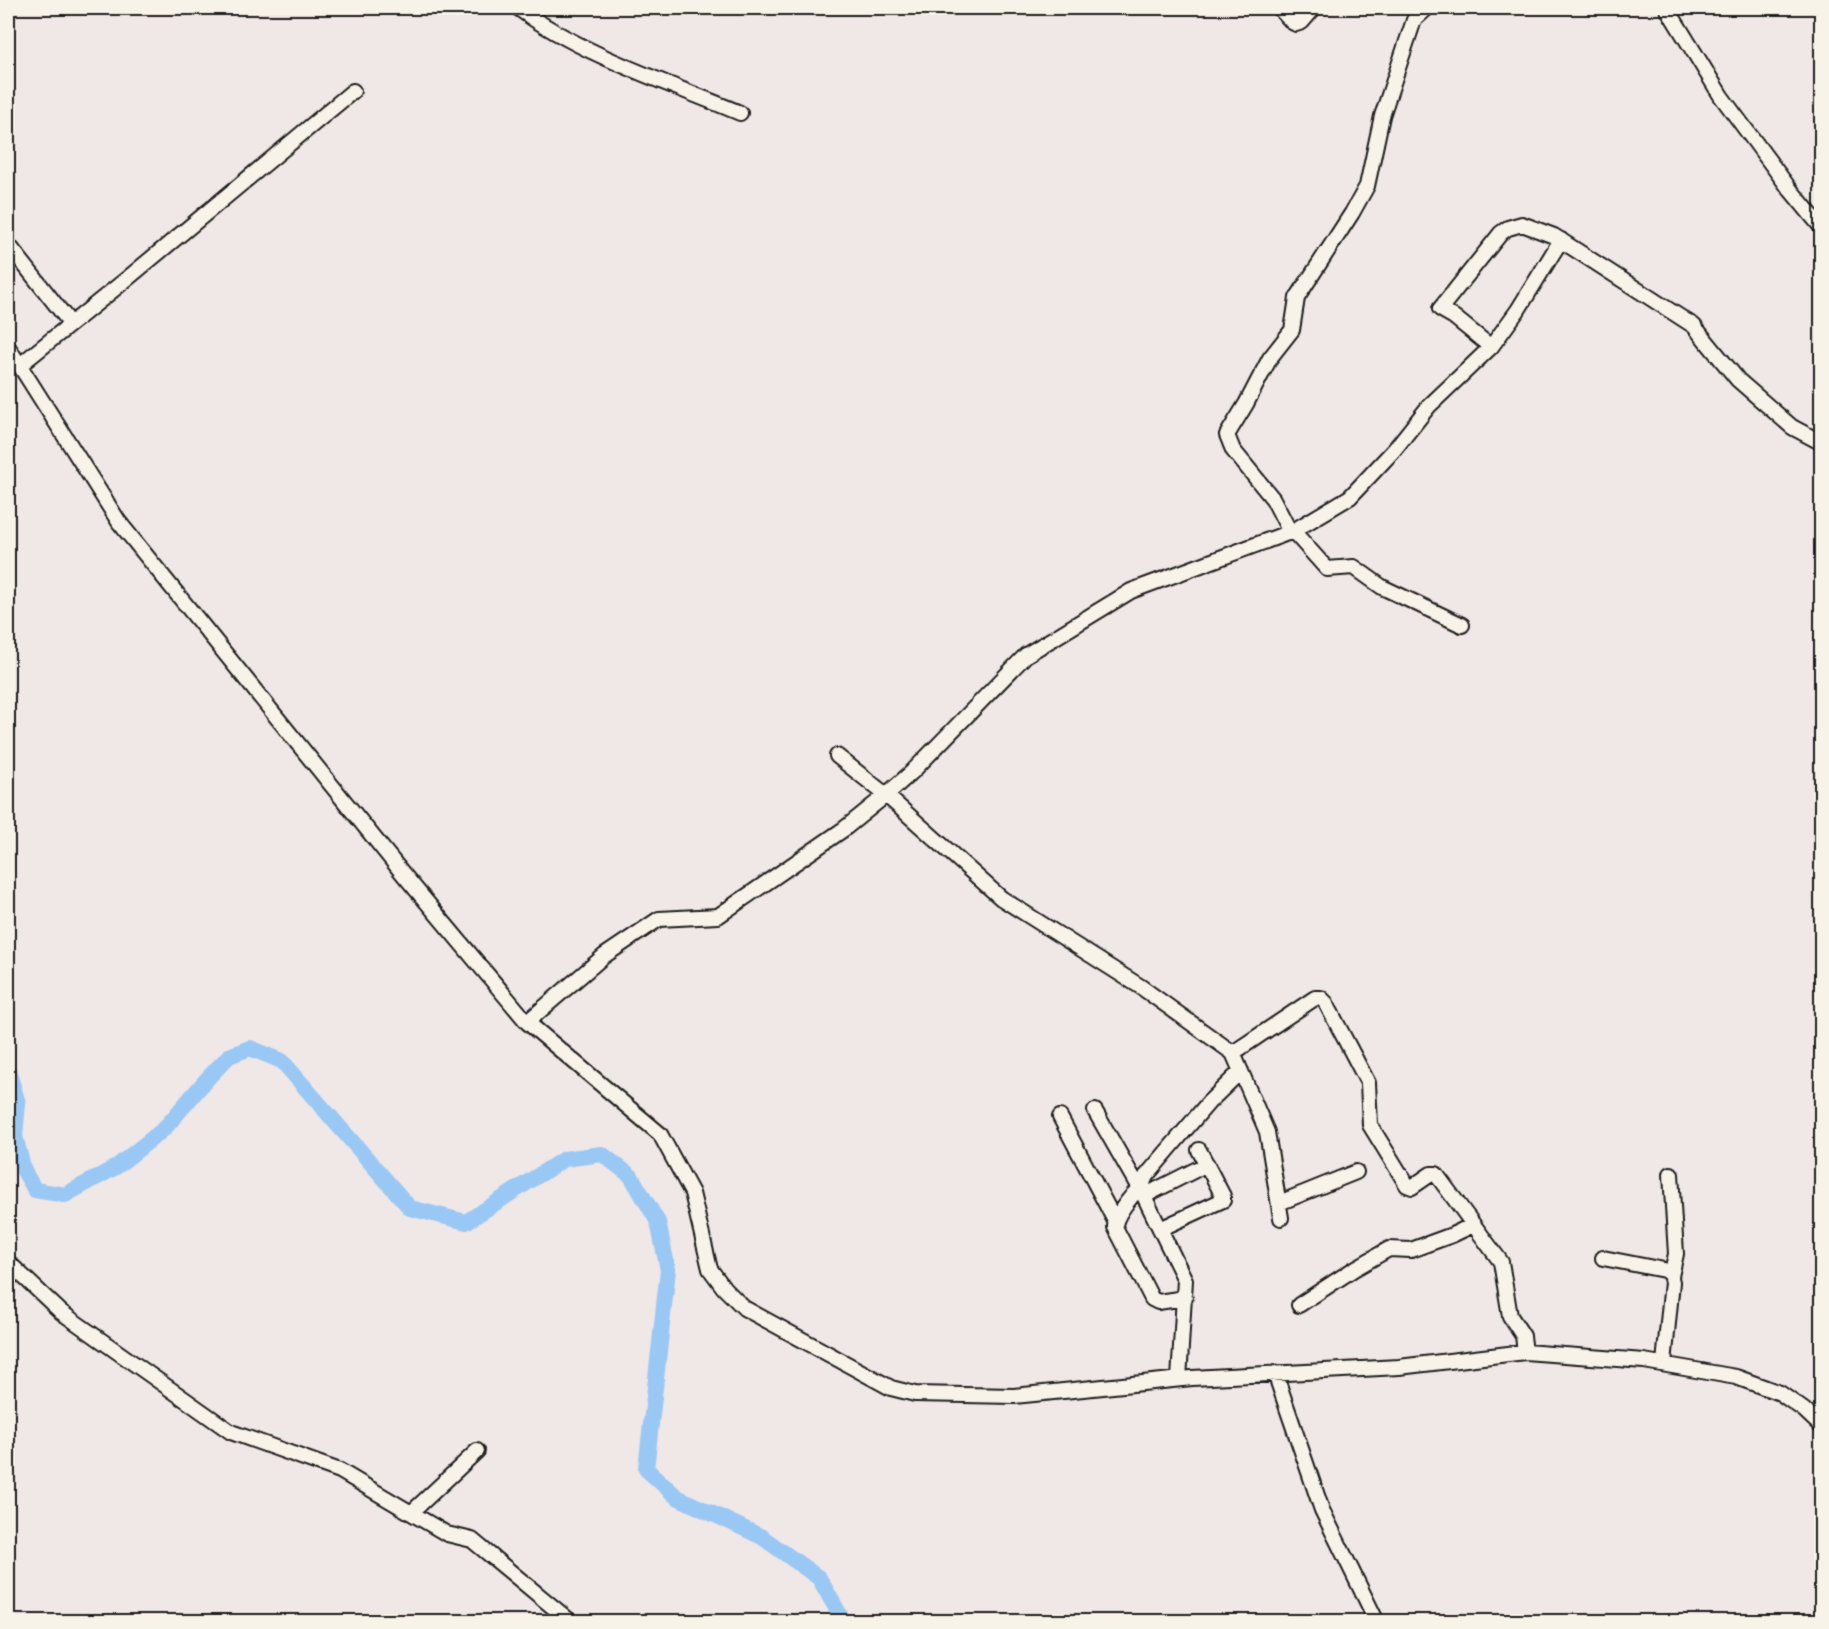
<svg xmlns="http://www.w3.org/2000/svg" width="1829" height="1629" font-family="'Architects Daughter',sans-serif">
  <rect width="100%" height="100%" fill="#f0e7e7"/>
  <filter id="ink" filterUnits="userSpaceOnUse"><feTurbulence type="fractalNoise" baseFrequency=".0167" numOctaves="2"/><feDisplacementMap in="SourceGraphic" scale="12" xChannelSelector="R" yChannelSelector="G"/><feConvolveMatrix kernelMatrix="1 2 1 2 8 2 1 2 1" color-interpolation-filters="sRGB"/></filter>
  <g filter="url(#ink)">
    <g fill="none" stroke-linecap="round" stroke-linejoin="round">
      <path stroke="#99c8f4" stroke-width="16" d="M8,1070l10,33 -3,33 9,35 11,19 30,5 51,-28 48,-38 43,-50 22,-23 21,-8 32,13 128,147 56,14 98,-63 38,-5 29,22 27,46 10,48 -22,199 31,28 85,40 57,41 25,44"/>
      <g stroke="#1c1c1c" stroke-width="18">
        <path id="minor" d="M518,8c64,47 148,74 222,105
          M1279,8l13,14 4,2 6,-2 12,-14
          M1667,8l54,88 68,92 33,40
          M8,244l63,80
          M8,347l111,175 285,353 123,147 133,112 32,59 18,76 14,19 20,20 147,80 24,6 99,2 178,-18 207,-11 126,-15 119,9 92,16 44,16 24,17 18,17
          M1491,347l27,-37 43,-70
          M20,365l108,-87 225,-187
          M1293,531l34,38 27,-2 28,20 80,38
          M1290,532l-17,-33 -40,-49 -6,-15 19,-31 24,-46 22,-28 5,-32 55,-85 15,-27 15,-70 32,-96 13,-12
          M837,756l49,39 115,103 140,89 92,66 34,79 14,86
          M527,1022l77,-66 55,-37 59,-3 126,-87 42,-34 26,-23 114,-117 105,-64 162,-60 57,-34 44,-47 35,-44 62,-59 -37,-30 -14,-8 61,-76 7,-5 14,-4 32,12 140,90 44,54 54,47 30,16
          M1233,1053l82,-55h6l5,5 42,80 2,42 37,60 5,2 19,-13h5l65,88 9,54 13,20 2,16
          M1095,1111l44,77
          M1060,1117l55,104
          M1671,1174l5,80 -5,22
          M1143,1183c-9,11 -28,30 -28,44l37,72 6,3 27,-4
          M1144,1196l63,-32
          M1279,1203l77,-31
          M1160,1229l63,-29v-4l-24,-46
          M1603,1258l61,12 6,4 2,8 -8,81
          M8,1262l53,50 170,120 109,39 107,63 25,6 99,82
          M1299,1305l55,-36 35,-20 22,1 41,-15 21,-10
          M1275,1373l47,137 55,112
          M1179,1379l6,-99 -41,-84 -1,-13 3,-7 63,-74 32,-31
          M411,1513l66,-62"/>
      </g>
      <use href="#minor" stroke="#f7f3e8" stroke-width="14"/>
    </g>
  </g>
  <rect width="1829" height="1629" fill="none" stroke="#f7f3e8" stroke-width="30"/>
  <rect x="15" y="15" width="1799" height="1599" fill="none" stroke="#1c1c1c" stroke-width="2" filter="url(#ink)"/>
</svg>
